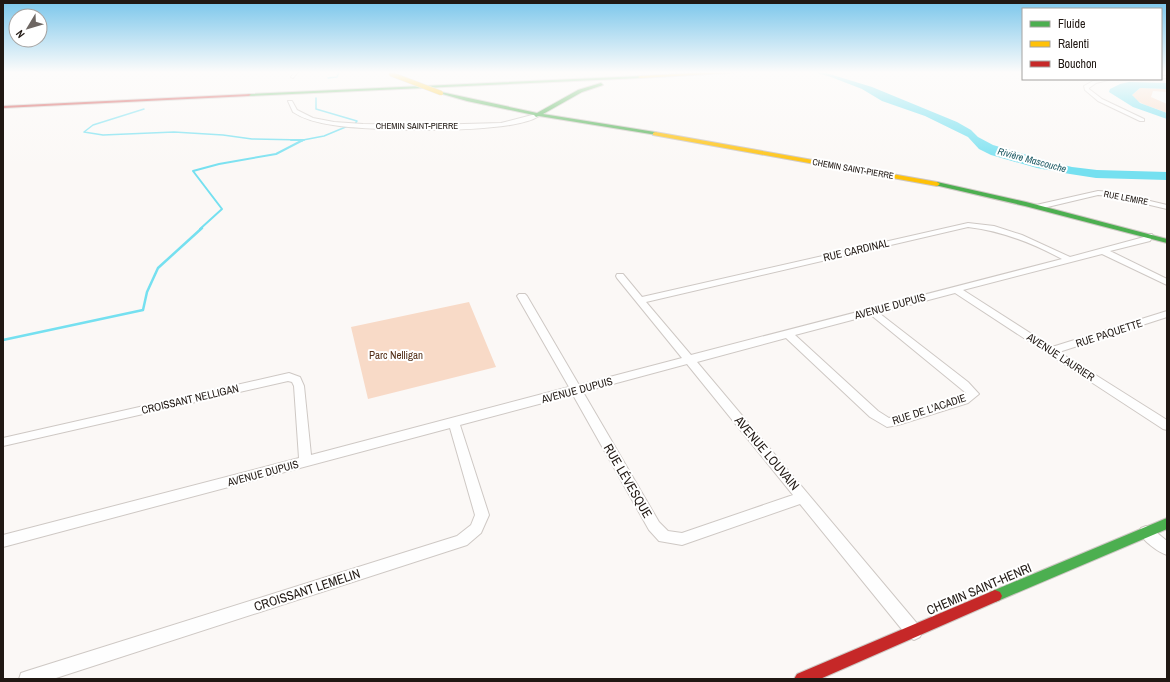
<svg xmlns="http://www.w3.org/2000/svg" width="1170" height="682" font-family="'Archivo Narrow',sans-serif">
  <rect width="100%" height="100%" fill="#fbf8f6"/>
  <path fill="#f8dac7" d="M1140,88l27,1v3l-14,-1 -2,6 16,7v9c-10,-5 -30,-8 -35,-18z
    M469,302l27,65 -128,32 -17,-72z"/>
  <path fill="#75e0f0" d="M813,72h10l49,15 85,35 14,8 7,7 15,8 58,17 21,5 25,3 70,2v8l-71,-2 -26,-4 -33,-6 -46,-13 -12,-6 -11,-12 -43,-21 -43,-15 -20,-12 -31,-12z
    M1129,82l38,1v6l-27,-1 -8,7 8,8 27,10v6l-34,-12 -24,-15 1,-3 10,-5z"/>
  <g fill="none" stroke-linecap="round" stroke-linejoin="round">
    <path stroke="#75e0f0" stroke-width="1.5" d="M328,78l9,-1 2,-5
      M316,98v11l41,12 -2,3
      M144,109l-51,16 -9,7 19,3 71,-3 49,3 29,4 51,1 21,-4 24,-10
      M302,141l1,-1"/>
    <path stroke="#75e0f0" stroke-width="2" d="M291,140h13
      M200,229l22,-20 -29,-38 26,-7 57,-10 27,-14"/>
    <path stroke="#75e0f0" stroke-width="2.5" d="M3,340l140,-30 4,-18 11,-24 44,-40"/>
    <g stroke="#cec8c4" stroke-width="2">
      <path id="street" d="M294,72h4l-5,6 -2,-1z
        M1161,76h6v2h-6z
        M1103,79h9l-16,4 -7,5v1l13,10 42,20v2h-4l-42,-20 -13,-11 -1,-4 9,-5z
        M288,101h4l5,9 16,8 21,4 29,2 64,1 74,-2 35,-9 3,2c-27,19 -170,15 -206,9 -14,-2 -28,-5 -40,-13z
        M1098,191l14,1 55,13v4l-55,-13 -14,-1 -59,14 -4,-2 1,-2z
        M968,223l26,3 28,9 48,22 74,-20 2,-3h6l1,2 -3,5 -40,10 57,28v6l-65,-31 -139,36 89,57 115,-36v6l-108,35 108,68v10l-4,-1 -208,-136 -76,20 89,69 11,12 -11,9 -70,22 -11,2 -17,-10 -84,-79 -89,24 223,265 2,5 -2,5 -6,3 -6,-3 -108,-133 -118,41 -23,-4 -10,-11 -76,-135 -113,30 29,90 -8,18 -14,12 -414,134h-34l2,-6 6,-2 430,-135 14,-11 4,-10 -25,-87 -447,119v-12l296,-77 -5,-72 -2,-4 -4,-1 -285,65v-8l286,-65 11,4 4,9 7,69 258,-68 -52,-91 2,-2h6l2,2 52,89 103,-27 -65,-80 -1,-2 1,-2h6l19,23zM968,227c34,4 64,16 94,32l-371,96 -45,-53zM871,315l89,73 6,5 -6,4 -71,21 -11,-7 -83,-76zM687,364l106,131 -111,38 -14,-2 -9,-9 -76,-130z
        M1146,526l5,2 16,13v14c-9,-3 -24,-14 -28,-23l2,-4z"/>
    </g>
    <g stroke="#cec8c4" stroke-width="2">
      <path id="fast" d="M640,76l1,2 -392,18 -2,-1 2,-1z
        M601,83l2,2 -21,7 -39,22 112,18 2,1v2l-118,-19 -3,1 -2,-2 -67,-14 -28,-8 2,-1 96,21 41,-23z
        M937,182l89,20 141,37v4l-142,-37 -90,-21 -1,-1z
        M1167,518v11l-167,71 -5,2 -5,-2 -2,-4 2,-4z"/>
    </g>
    <g stroke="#cec8c4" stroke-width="2">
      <path id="slow" d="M710,72h33l-103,6 -2,-1 2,-1z
        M655,132l282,50 3,2 -3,2 -284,-51v-2z"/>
    </g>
    <g stroke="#cec8c4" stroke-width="2">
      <path id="jam" d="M251,94l-2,2 -246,12v-2z
        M995,590l5,2 2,4 -2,4 -180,79h-26l3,-5z"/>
    </g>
    <use href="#street" fill="#fefefe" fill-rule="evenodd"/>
    <use href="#fast" fill="#4caf50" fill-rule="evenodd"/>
    <use href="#slow" fill="#ffc107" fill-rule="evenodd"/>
    <use href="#jam" fill="#c62828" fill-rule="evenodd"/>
    <g stroke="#cec8c4" stroke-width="5.5" stroke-linecap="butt">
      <path id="slow-bridge" d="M391,74l50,19"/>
    </g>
    <use href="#slow-bridge" stroke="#ffc107" stroke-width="4.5"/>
  </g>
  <linearGradient id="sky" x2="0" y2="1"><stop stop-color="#7ac6eb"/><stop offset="0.43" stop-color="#fdfcfb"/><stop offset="1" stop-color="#fdfcfb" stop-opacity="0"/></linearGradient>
  <rect width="1170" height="168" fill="url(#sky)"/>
  <g text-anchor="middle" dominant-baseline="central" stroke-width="4" stroke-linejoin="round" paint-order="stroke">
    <g font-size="9" fill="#201813" stroke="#fff">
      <text x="417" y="126">CHEMIN SAINT-PIERRE</text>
      <text transform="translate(853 169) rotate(10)">CHEMIN SAINT-PIERRE</text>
      <text transform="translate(1126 198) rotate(11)">RUE LEMIRE</text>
    </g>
    <g font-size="10" font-style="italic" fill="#205c66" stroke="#fff">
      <text transform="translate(1032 160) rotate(15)">Rivière Mascouche</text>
    </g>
    <g font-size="11" fill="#201813" stroke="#fff">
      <text transform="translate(856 250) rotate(-13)">RUE CARDINAL</text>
      <text transform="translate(890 306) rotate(-15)">AVENUE DUPUIS</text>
      <text transform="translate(1109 333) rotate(-18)">RUE PAQUETTE</text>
      <text transform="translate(1061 357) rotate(33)">AVENUE LAURIER</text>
      <text transform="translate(577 390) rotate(-15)">AVENUE DUPUIS</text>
      <text transform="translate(190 399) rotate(-13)">CROISSANT NELLIGAN</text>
      <text transform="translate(929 409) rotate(-18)">RUE DE L'ACADIE</text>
      <text transform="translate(263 473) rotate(-15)">AVENUE DUPUIS</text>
    </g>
    <g font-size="11" fill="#532f18" stroke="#fff">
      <text x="396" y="355">Parc Nelligan</text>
    </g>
    <g font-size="13" fill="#201813" stroke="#fff">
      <text transform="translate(767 453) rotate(50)">AVENUE LOUVAIN</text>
      <text transform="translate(628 481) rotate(60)">RUE LÉVESQUE</text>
      <text transform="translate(979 589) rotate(-23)">CHEMIN SAINT-HENRI</text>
      <text transform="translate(307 590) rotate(-18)">CROISSANT LEMELIN</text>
    </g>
  </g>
  <rect width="1170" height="682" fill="none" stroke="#201813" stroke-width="8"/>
  <rect x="1022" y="8" width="140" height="72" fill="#ffffff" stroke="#a6a3a1"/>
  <rect x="1030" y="21" width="20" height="6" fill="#4caf50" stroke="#a6a3a1"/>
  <text x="1058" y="28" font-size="12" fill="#201813">Fluide</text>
  <rect x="1030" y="41" width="20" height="6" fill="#ffc107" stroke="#a6a3a1"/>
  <text x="1058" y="48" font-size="12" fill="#201813">Ralenti</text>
  <rect x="1030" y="61" width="20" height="6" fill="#c62828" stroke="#a6a3a1"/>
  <text x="1058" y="68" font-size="12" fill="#201813">Bouchon</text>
  <g transform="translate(28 28) rotate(232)"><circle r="19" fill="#ffffff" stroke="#a6a3a1"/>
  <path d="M0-3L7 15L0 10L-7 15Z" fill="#6d6662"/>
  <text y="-6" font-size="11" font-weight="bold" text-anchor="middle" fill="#201813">N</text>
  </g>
</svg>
